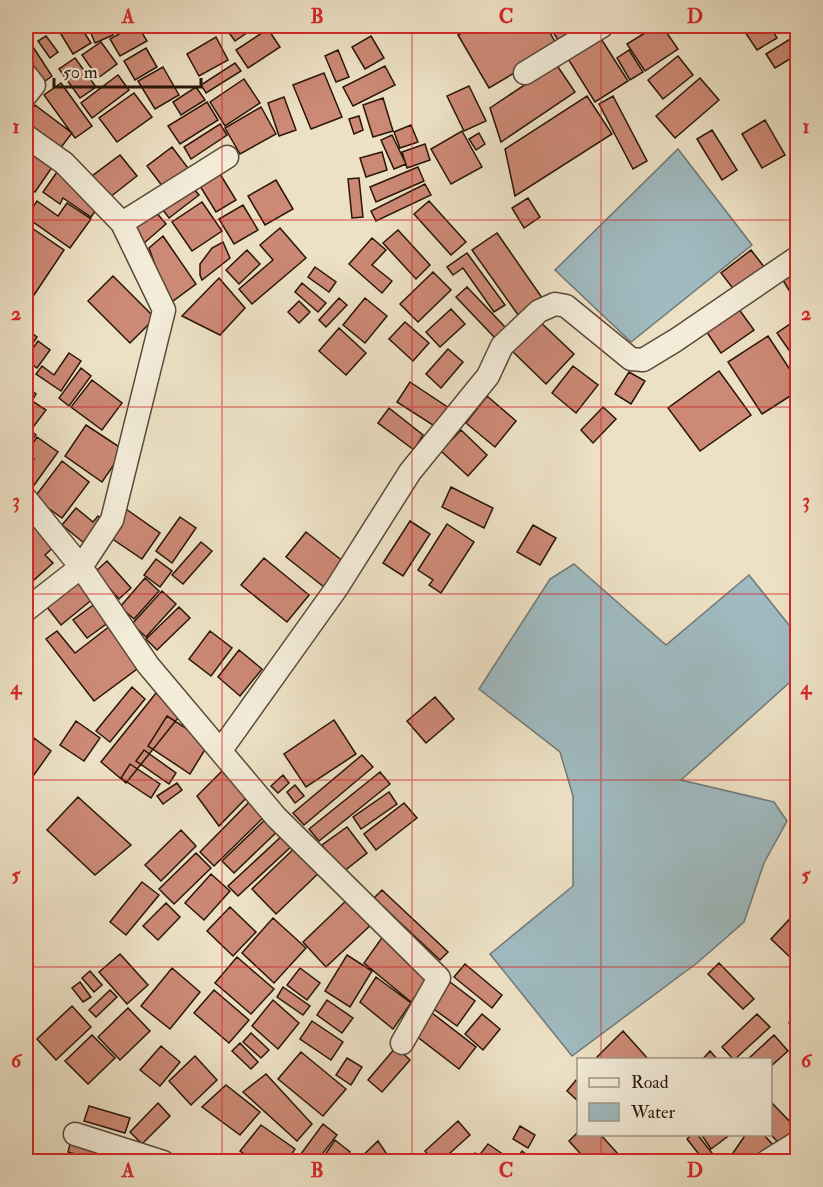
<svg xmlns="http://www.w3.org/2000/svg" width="823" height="1187" font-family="'IM FELL Double Pica',serif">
  <rect width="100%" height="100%" fill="#ede1c5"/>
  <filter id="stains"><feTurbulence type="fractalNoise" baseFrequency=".00333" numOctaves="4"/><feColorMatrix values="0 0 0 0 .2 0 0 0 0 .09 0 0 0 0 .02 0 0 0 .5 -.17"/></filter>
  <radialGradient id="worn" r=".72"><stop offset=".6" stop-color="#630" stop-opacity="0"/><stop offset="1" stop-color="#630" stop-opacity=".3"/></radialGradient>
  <path fill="#9fbac0" stroke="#707876" stroke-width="1.5" d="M678,149l74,96 -121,97 -76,-72z
    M574,564l92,81 83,-70 48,60 1,40 -117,105 93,22 13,19 -23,42 -20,59 -47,41 -125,93 -82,-102 83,-68v-90l-13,-44 -81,-63 71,-110z"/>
  <path fill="#cc8976" stroke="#291608" stroke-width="1.5" d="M56,26h24l11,17 -18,11z
    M88,26h22l3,9 -18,8z
    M133,26h5l9,15 -27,15 -10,-17z
    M224,26h33l-22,15z
    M474,26h72l12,21 -69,41 -31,-53z
    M549,26h39l-28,17z
    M656,26h6l16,23 -33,22 -18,-27z
    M741,26h29l7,12 -20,12z
    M268,29l12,18 -32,21 -12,-18z
    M598,34l30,47 -33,21 -30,-48z
    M46,36l12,16 -8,6 -12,-17z
    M371,36l13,22 -19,11 -13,-22z
    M795,36l3,4v14l-23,14 -9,-14z
    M216,37l12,23 -29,16 -12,-22z
    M101,42l16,22 -19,14 -16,-23z
    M33,47l19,29 -11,8 -15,-23v-9z
    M146,48l11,19 -22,13 -11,-19z
    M338,50l11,27 -13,5 -11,-26z
    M629,50l14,22 -13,8 -13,-22z
    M678,56l15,19 -30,24 -15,-19z
    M75,58l21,29 -16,11 -21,-29z
    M235,63l6,8 -35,22 -5,-8z
    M556,64l19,28 -74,50 -11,-34z
    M385,66l10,19 -42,21 -10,-19z
    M163,67l16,28 -24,14 -17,-28z
    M324,73l18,44 -31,12 -18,-44z
    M118,75l11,15 -37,28 -11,-15z
    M700,78l19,22 -44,38 -19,-22z
    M244,79l16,24 -35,23 -15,-24z
    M61,83l31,43 -17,12 -31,-43z
    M469,86l17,35 -22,10 -17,-35z
    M196,87l9,13 -24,15 -8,-13z
    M134,93l18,24 -35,25 -18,-24z
    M587,96l25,38 -97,62 -10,-47z
    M613,96l34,65 -14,8 -34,-65z
    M284,97l12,33 -17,6 -11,-33z
    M383,98l10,33 -20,6 -10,-32z
    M207,102l11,18 -38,24 -12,-18z
    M35,105l37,28 -16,21 -30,-23v-14z
    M261,107l15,27 -36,20 -15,-26z
    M359,116l4,14 -9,4 -5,-15z
    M765,120l20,35 -23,13 -20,-34z
    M220,124l7,11 -36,24 -7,-12z
    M411,125l7,17 -18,6 -6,-16z
    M712,130l25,40 -15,10 -25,-41z
    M462,131l20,36 -31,17 -20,-35z
    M479,133l6,11 -9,6 -7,-11z
    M392,135l14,29 -12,5 -13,-29z
    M26,143l29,20 -20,29 -9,-6z
    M425,144l5,16 -23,8 -5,-16z
    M172,147l19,25 -25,19 -19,-25z
    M382,152l5,18 -21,7 -6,-19z
    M120,155l17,21 -32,25 -17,-22z
    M62,165l39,38 -10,14 -28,-19 -3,6 -17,-12z
    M418,167l6,14 -48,21 -6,-15z
    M220,174l16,26 -20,12 -16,-26z
    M359,178l4,39 -11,1 -4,-39z
    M276,180l17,29 -28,16 -17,-29z
    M189,183l10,12 -30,23 -10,-13z
    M425,184l6,11 -55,26 -5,-10z
    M528,198l12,19 -16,11 -12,-20z
    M37,201l21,15 9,-13 24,16 -21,29 -44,-31z
    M429,201l37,41 -15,13 -37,-41z
    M202,202l20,29 -30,20 -20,-29z
    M243,205l15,25 -24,14 -15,-25z
    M155,211l11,13 -23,20 -11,-14z
    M26,224l38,26 -34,51 -4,-4z
    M280,228l26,30 -54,46 -13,-15 34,-29 -13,-15z
    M398,230l32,35 -14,14 -33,-36z
    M497,233l48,69 -24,17 -49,-69z
    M163,236l33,48 -27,20 -20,-56z
    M372,238l14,12 -14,15 20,16 -10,12 -33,-29z
    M223,242l7,16 -28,22 -2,-5v-11l12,-16z
    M247,250l13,14 -21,20 -13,-14z
    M751,250l17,22 -30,23 -17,-22z
    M467,253l38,52 -11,7 -31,-44 -10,7 -6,-8z
    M798,260v45l-20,-33z
    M315,267l21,15 -7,10 -21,-15z
    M433,272l18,18 -33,32 -18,-18z
    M113,276l42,42 -25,25 -42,-42z
    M219,278l26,30 -25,27 -38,-19z
    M302,283l24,20 -8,9 -23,-20z
    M467,287l39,41 -11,10 -39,-41z
    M339,298l8,7 -21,22 -7,-7z
    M365,298l22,18 -22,27 -22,-18z
    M299,301l11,11 -11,11 -11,-11z
    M738,308l16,22 -33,23 -15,-22z
    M451,309l14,15 -25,23 -14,-15z
    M535,317l39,37 -28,30 -39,-38z
    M405,322l24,21 -16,18 -24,-22z
    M790,324l8,10v29l-21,-30z
    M339,328l27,25 -20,22 -27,-24z
    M26,329l11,8 -11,17z
    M768,336l30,46v9l-36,23 -34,-52z
    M38,341l12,9 -13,18 -11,-8v-2z
    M448,349l15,13 -22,26 -15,-14z
    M69,353l12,8 -20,30 -25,-17 6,-8 12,9z
    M573,366l25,19 -22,28 -24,-20z
    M81,368l10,8 -22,30 -10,-8z
    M719,371l32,44 -51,36 -32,-43z
    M629,372l16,9 -14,23 -16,-10z
    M92,380l30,23 -20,27 -31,-23z
    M410,382l42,28 -13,19 -42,-27z
    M26,386l10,8 -4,7 14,9 -12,16 -8,-6z
    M487,396l29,25 -21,26 -29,-24z
    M603,407l13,12 -23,24 -12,-13z
    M389,408l34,27 -9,15 -36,-27z
    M86,425l38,25 -22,32 -37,-26z
    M26,427l10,8 -10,13z
    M461,430l26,25 -19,21 -27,-25z
    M37,437l21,15 -26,36 -6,-6v-11l8,-12 -8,-6z
    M62,461l27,21 -27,36 -28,-20z
    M451,487l42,21 -9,20 -42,-21z
    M76,508l17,14 5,-6 10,8 -19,23 -27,-22z
    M126,509l34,24 -18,26 -31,-21z
    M33,516l27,25 -15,14 8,8 -27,24v-64z
    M180,517l16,11 -24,35 -16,-12z
    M410,521l20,13 -27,42 -20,-13z
    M447,524l27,18 -33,51 -12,-8 4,-5 -15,-10z
    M533,525l23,13 -16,27 -23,-13z
    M306,532l38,30 -20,25 -38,-30z
    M201,542l11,9 -29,33 -11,-9z
    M264,558l45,37 -22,27 -46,-37z
    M156,559l16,12 -12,16 -16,-12z
    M107,561l24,27 -12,11 -24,-27z
    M76,575l18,23 -33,27 -18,-23z
    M145,578l14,13 -25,28 -14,-12z
    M162,591l14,13 -30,33 -14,-13z
    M96,603l13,19 -22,16 -14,-18z
    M179,607l11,11 -33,32 -11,-11z
    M110,626l31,40 -47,35 -48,-62 11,-8 18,22z
    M210,631l22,17 -21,28 -22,-17z
    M239,650l23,19 -22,27 -22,-19z
    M132,687l13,12 -35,43 -14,-11z
    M156,693l26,20 -56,70 -25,-21z
    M435,697l19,22 -28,24 -19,-22z
    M167,716l42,27 -19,31 -42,-28z
    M334,720l22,34 -50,33 -22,-33z
    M76,721l24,17 -16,23 -24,-16z
    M34,738l17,13 -20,28 -5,-4v-26z
    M144,750l32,23 -7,11 -33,-23z
    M362,755l11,12 -69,58 -11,-12z
    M130,764l30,20 -9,14 -30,-20z
    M224,769l26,25 -31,32 -22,-30z
    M380,772l10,12 -71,57 -10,-12z
    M283,775l6,8 -11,10 -7,-7z
    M177,783l5,7 -19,14 -6,-8z
    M295,785l9,11 -9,7 -8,-11z
    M389,792l8,12 -36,25 -8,-12z
    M255,796l15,15 -56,55 -14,-14z
    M78,797l53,48 -36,30 -48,-45z
    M404,803l13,15 -41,32 -12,-16z
    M271,814l12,12 -49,47 -12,-12z
    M347,827l20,26 -24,19 -21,-27z
    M181,830l15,16 -35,35 -16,-16z
    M284,834l10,10 -56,52 -10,-10z
    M301,842l24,25 -49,47 -24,-25z
    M196,853l15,15 -37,36 -15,-15z
    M211,874l19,17 -26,29 -19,-17z
    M142,882l17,13 -33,40 -16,-13z
    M382,890l66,62 -8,8 -66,-62z
    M350,897l24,25 -48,45 -23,-25z
    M166,903l14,14 -22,23 -15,-14z
    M230,907l26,25 -23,24 -26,-25z
    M798,910v44l-6,5 -21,-20z
    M273,918l33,30 -32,35 -32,-30z
    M386,932l47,42 -22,28 -47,-39z
    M120,954l28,31 -21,19 -28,-32z
    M347,955l25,16 -22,36 -25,-16z
    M237,957l37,32 -23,25 -36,-31z
    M798,958v17l-8,-13z
    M719,963l35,36 -11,10 -35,-35z
    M465,964l37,31 -10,13 -38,-31z
    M172,968l28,24 -30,37 -29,-23z
    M300,968l20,15 -13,17 -20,-15z
    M90,971l12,14 -8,7 -12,-14z
    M376,977l35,26 -18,26 -33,-27z
    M80,982l11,15 -8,5 -11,-14z
    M450,982l25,19 -18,25 -26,-19z
    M283,987l27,19 -7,9 -26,-18z
    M110,990l7,7 -21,20 -7,-7z
    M214,990l35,30 -20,23 -35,-30z
    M273,1000l26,23 -21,26 -26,-23z
    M327,1000l26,18 -11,15 -25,-18z
    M72,1006l19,21 -35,33 -19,-21z
    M128,1008l22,23 -30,29 -22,-23z
    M432,1013l44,34 -17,22 -44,-34z
    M482,1014l18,15 -17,21 -18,-16z
    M757,1014l13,13 -36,33 -12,-13z
    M798,1017v18l-9,-12z
    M312,1021l31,21 -12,18 -31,-21z
    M623,1031l26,29h-49l-3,-3z
    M251,1033l18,17 -8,8 -18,-16z
    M92,1035l23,23 -27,26 -23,-23z
    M774,1035l14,16 -18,16v-7h-23z
    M240,1043l18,19 -7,7 -19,-18z
    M161,1046l19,16 -20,24 -20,-16z
    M396,1047l14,13 -28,32 -14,-12z
    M710,1051l8,9h-16z
    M301,1052l45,37 -23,27 -45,-37z
    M195,1056l22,24 -26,25 -22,-24z
    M347,1058l15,9 -11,18 -15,-10z
    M266,1074l46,50 -15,17 -54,-49z
    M576,1080l2,2v19l-11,-10z
    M226,1085l34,27 -20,23 -38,-28z
    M158,1103l12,13 -28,28 -12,-12z
    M772,1103l24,25 -17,15 -9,-9v-30z
    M89,1106l41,12 -5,15 -41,-12z
    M458,1121l12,14 -30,27h-6l-9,-11z
    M323,1124l14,11 -21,27h-21z
    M261,1125l34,24 -8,13h-31l-16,-11z
    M520,1126l15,9 -7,13 -15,-9z
    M578,1132v2h22l18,20 -9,8h-21l-19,-21z
    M692,1134h5l22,28h-14l-18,-23z
    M701,1134h30l-20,15z
    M746,1134h17l11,12 -20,16h-14l-7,-9z
    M72,1137l26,7 -4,15 -26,-7z
    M335,1140l15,12 -7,10h-23z
    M378,1141l14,21h-36z
    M488,1144l19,13 -2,5h-12l-12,-9z
    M104,1147l9,6 -5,9h-12z
    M522,1151l14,11h-21z
    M475,1153l8,8 -17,1z"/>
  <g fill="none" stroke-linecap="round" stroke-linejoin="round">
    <g stroke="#5a4937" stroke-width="25">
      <path id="street" d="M525,73l77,-47
        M26,75l8,10 -8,10
        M26,136l38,27 58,60
        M26,499l55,68 31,-47 52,-210 -42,-87 105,-66
        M26,610l55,-43 67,98 128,152 163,161 -37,65
        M221,750l115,-161 74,-117 78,-96 14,-30 37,-35 16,-7 11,2 65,53 12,1 33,-20 122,-83
        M75,1134l88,28
        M766,1162l32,-20"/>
    </g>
    <use href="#street" stroke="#f3ecd9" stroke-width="22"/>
  </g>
  <path fill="none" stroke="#d62828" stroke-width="1.5" stroke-opacity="0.55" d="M222,26v1136M412,26v1136M601,26v1034M26,220h772M26,407h772M26,594h772M26,780h772M26,967h772M601,1134v28"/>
  <rect width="823" height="1187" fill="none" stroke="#ede1c5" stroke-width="66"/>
  <rect x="577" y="1058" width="195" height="78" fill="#f3ecd9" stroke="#a29685" stroke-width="1.5"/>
  <rect x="589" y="1078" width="30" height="9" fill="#f3ecd9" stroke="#a29685" stroke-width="1.5"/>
  <text x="631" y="1088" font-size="18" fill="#291608">Road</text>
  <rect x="589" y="1103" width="30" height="18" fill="#9fbac0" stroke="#a29685" stroke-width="1.5"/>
  <text x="631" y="1118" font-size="18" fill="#291608">Water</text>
  <path d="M54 78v9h147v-9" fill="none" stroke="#291608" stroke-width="3"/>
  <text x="63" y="78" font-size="18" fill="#291608" stroke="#f3ecd9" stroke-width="4.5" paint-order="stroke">50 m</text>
  <rect x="33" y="33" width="757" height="1121" fill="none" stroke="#d62828" stroke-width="2"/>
  <g font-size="20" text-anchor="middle" font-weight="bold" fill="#d62828">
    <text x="128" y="23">A</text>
    <text x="317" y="23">B</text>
    <text x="506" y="23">C</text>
    <text x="695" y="23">D</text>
    <text x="16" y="133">1</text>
    <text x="806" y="133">1</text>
    <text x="16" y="320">2</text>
    <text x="806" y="320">2</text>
    <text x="16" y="507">3</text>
    <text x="806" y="507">3</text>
    <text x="16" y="694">4</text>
    <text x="806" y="694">4</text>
    <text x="16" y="881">5</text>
    <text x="806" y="881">5</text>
    <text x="16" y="1067">6</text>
    <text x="806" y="1067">6</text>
    <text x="128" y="1177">A</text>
    <text x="317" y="1177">B</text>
    <text x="506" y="1177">C</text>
    <text x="695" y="1177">D</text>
  </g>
  <rect width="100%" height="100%" filter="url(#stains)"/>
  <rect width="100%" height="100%" fill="url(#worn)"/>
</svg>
